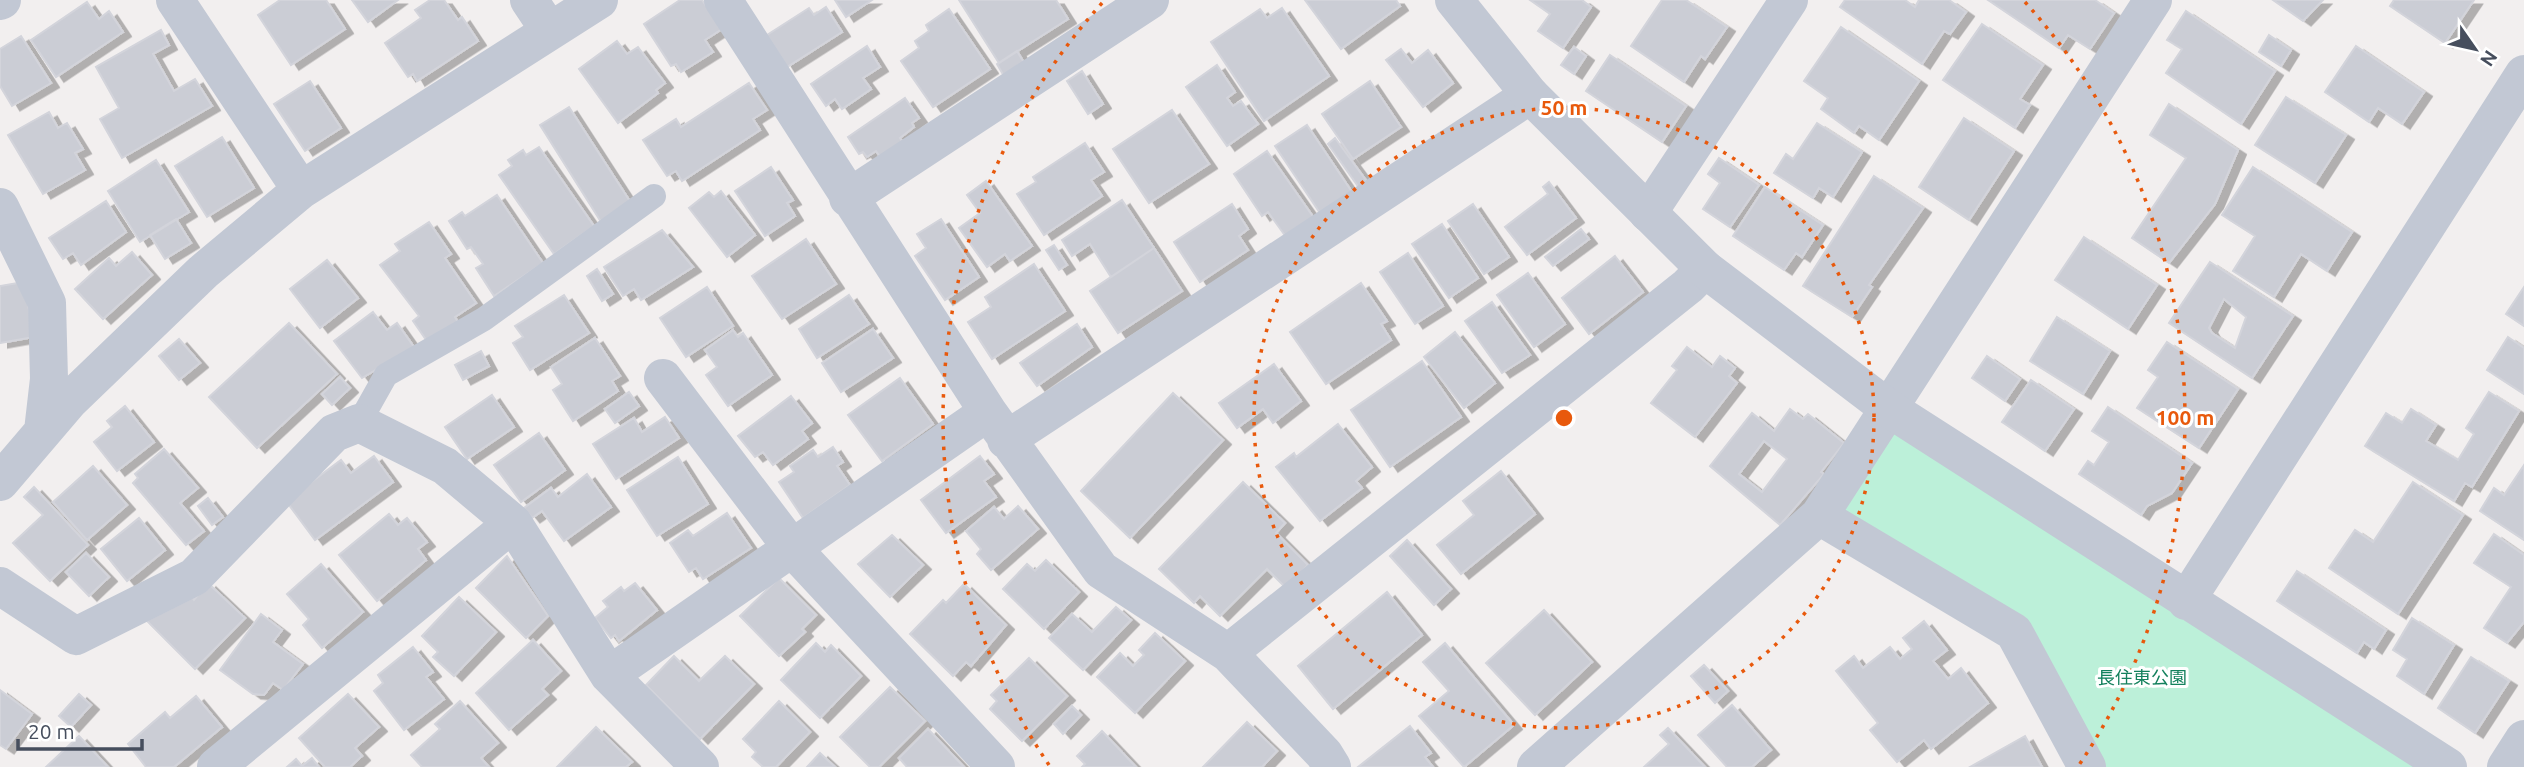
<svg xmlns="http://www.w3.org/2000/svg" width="2524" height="767" font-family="Ubuntu,'Noto Sans JP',sans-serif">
  <defs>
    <filter id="shadow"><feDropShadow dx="8" dy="4.5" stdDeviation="0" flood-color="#0004"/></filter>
  </defs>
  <rect width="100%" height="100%" fill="#f2efef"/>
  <path fill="#bcf0d9" d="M1888,408l560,359h-361l-73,-135 -195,-116z"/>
  <path fill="#cbcdd5" stroke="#d3d4db" stroke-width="2" fill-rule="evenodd" filter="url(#shadow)" d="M280,0h46l19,29 -54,36 -33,-50z
    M352,0h46l-30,22z
    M430,0h14l14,20 4,-3 16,24 -61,40 -4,-7 -5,3 -23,-34 36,-25 -6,-8z
    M680,0h22l20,29 -17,11 8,12 -32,20 -5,-8 -5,2 -27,-42z
    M835,0h37l-26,17z
    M959,0h97l12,19 -69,44z
    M1305,0h91l4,6 -59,43z
    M1530,0h52l9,7 -28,41 -25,-17 12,-17z
    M1662,0h24l41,27 -22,32 -4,-3 -17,26 -53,-36z
    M1845,0h60l10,7 4,-7h30l17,12 -16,22 -6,-3 -22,33 -82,-57z
    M1988,0h107l19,13 -24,36 -22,-14 -9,13z
    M2273,0h50l-20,21z
    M2394,0h80l-29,43 -55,-37z
    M87,2l12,17 10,-8 14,21 -67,45 -25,-37z
    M826,7l16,25 -55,35 -20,-32 42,-27 5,7z
    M1282,8l47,68 -65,45 -53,-79 49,-33 7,9z
    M949,9l41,60 -57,38 -32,-46 18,-13 -4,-7 14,-10 -3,-6z
    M2186,11l89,60 -34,53 -75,-51 16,-24 -15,-9z
    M1982,24l61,41 -23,34 10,6 -15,23 -72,-48z
    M1841,27l78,54 -40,59 -20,-14 -5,7 -33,-24 7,-11 -24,-17z
    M161,30l8,15 -16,9 21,37 21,-12 17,27 -90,52 -22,-39 19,-11 -23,-41z
    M2269,35l22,15 -10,16 -22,-14z
    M21,36l30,47 -39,23 -12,-20v-37z
    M617,41l10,13 11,-7 27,36 -9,7 2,3 -40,30 -39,-54z
    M867,46l13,21 -17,11 8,11 -29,20 -7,-10 -9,7 -15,-22z
    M2356,46l68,46 -22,32 -24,-16 -9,14 -44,-30z
    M1574,47l12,9 -12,18 -13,-9z
    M1401,49l11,14 16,-13 25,33 -30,24 -37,-47z
    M1017,51l9,15 -21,12 -8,-14z
    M1610,55l76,51 -24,36 -76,-51z
    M1217,65l18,27 -8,6 6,8 8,-5 17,23 -31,22 -41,-59z
    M1082,71l21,33 -15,10 -21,-33z
    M310,81l31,47 -36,23 -31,-47z
    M1370,81l31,46 -48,32 -31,-45z
    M749,83l18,27 -14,9 7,11 -78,51 -6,-10 -9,5 -24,-36 33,-21 5,8z
    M2286,97l60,38 -31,48 -60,-38z
    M905,98l14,20 -7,5 2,4 -14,11 5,8 -22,15 -7,-10 -9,6 -4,-5 -4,2 -11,-17z
    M2169,104l69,46 -23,54 -46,59 -37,-25 54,-80 -36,-23z
    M569,107l64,99 -30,19 -63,-100z
    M1172,110l37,54 -60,39 -36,-54z
    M49,112l9,16 9,-5 16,26 -8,4 10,17 -42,24 -35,-59z
    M1964,118l50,33 -45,69 -50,-33z
    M1817,123l45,29 -29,45 -14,-9 -6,10 -39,-25 12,-19 7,5z
    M1307,125l45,67 -32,21 -45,-67z
    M222,137l32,51 -47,29 -32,-51z
    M1335,138l33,45 -8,6 -32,-45z
    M1085,143l19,29 -13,8 11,16 -58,39 -27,-41 19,-12 -3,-5z
    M539,147l55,79 -40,28 -55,-79 13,-9 -4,-6 15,-10 3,5z
    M1267,151l47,67 -28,19 -18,-25 -6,4 -28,-42z
    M1719,158l40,27 -29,42 -27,-18 17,-26 -12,-9z
    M156,160l33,52 -49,30 -32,-51z
    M771,167l22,33 -6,3 8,13 -30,20 -30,-45z
    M2253,167l99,65 -25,39 -26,-17 -27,43 -41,-26 22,-35 -33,-21z
    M1874,176l49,32 -54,77 3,2 -20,30 -49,-31z
    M986,181l46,65 -22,15 -5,-7 -18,13 -28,-39 21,-15 -13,-18z
    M1549,182l27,36 -49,37 -22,-28 43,-33 -5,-7z
    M1765,187l58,38 -21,32 -6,-4 -12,17 -51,-34z
    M721,191l34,44 -28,22 -38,-49 20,-16 5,5z
    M497,195l46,68 -49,33 -18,-28 7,-4 -12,-17 -4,2 -18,-28 13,-9 3,4z
    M1122,200l32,48 -43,29 -21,-33 -18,12 -10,-16z
    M106,201l20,31 -45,33 -8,-12 -10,6 -14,-21z
    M1232,204l16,25 -9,7 9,14 -48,32 -26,-40z
    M1473,204l36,53 -25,17 -36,-53z
    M176,219l15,24 -26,16 -15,-24z
    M941,219l38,58 -34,23 -30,-44 11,-8 -9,-14z
    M429,222l22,32 -6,4 31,45 -21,14 4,7 -30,20 -16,-23 6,-5 -39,-51 20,-14 -5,-7z
    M1442,224l36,54 -29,20 -37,-54z
    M1581,229l8,10 -36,27 -8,-9z
    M662,230l31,37 -52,33 -7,-11 -11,7 -19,-29z
    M2084,237l73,48 -29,44 -73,-49z
    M806,239l30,45 -54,35 -30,-43z
    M1054,245l13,20 -8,5 -13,-20z
    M1154,248l28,43 -64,42 -28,-42z
    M132,252l20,23 -49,44 -28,-30 34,-31 7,8z
    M1408,253l35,53 -28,18 -35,-52z
    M1615,256l28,36 -54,42 -27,-36z
    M327,260l31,38 -38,30 -30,-39z
    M2210,262l83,54 -41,62 -83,-55zM2224,299l22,18 -11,31 -23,-15 -3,-5z
    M1034,264l31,47 -73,48 -24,-37 23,-15 -6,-10z
    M597,269l16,25 -11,7 -15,-25z
    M1528,273l37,51 -31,23 -37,-52z
    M24,282l10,55 -34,6v-57z
    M1361,283l26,38 -6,3 10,16 -65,44 -36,-52z
    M707,287l26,39 -47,31 -26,-39z
    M2524,287v39l-18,-12z
    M564,295l25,38 -59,37 -17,-27 10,-6 -8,-11z
    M849,295l20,29 -52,34 -18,-29z
    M1492,302l38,53 -28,18 -37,-52z
    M373,312l14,18 10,-7 17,24 -52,31 -28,-37z
    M2057,317l53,34 -27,43 -53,-33z
    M289,323l48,51 -80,74 -48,-51z
    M1077,324l15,23 -55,39 -17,-23z
    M873,329l20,29 -52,34 -19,-29z
    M733,330l5,7 5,-4 29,42 -44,31 -22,-31 11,-8 -12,-17z
    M1455,332l40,51 -31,25 -40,-51z
    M2508,337l16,11v46l-37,-24z
    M595,338l25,38 -8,5 6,10 -45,30 -20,-31 9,-6 -11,-17z
    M179,339l21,24 -21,17 -20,-24z
    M2167,342l71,47 -39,59 -62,-40 21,-31 -10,-7z
    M1687,347l25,20 8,-11 15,12 -6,8 8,7 -42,54 -44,-34 26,-33 -5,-4z
    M481,351l8,15 -26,14 -8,-15z
    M1987,356l33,23 -15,22 -33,-23z
    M1422,361l39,56 -71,50 -39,-57z
    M1274,364l27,37 -28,22 -10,-14 -26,19 -18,-25z
    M340,377l10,11 -18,17 -10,-11z
    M900,378l33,46 -51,37 -34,-46z
    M2031,380l43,29 -29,42 -43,-29z
    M629,392l10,14 -24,17 -10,-14z
    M2489,392l30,19 -47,76 -7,-4 -11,18 -89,-55 21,-33 16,10 9,-14 25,16 -10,16 32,19 16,-26 -8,-6z
    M1173,393l50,47 -93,98 -49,-47z
    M492,395l22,32 -47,32 -22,-32z
    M791,396l21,27 -10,8 6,8 -35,26 -10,-13 -8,5 -17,-21z
    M125,406l29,36 -37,29 -23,-29 18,-15 -5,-6z
    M2108,407l84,56 -20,30 -25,13 -6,9 -62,-41 9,-13 6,4 15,-23 -17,-11z
    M1790,409l13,10 5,-5 36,29 -23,29 3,2 -44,51 -70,-59 42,-53 22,18zM1764,441l23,18 -25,33 -23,-18z
    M665,417l14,21 -63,41 -23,-35 41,-26 8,14z
    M1338,424l34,43 -16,14 6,7 -42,33 -44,-54 18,-14 2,4z
    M539,433l26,37 -44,32 -27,-37z
    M833,447l10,15 -6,4 13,19 -47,33 -24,-36 15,-10 -4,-6 23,-16 5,7z
    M164,449l34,39 -18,15 24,28 -18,14 -53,-62 5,-5 -3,-4z
    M374,456l19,26 -78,58 -29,-39 55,-41 10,13z
    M980,456l14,18 -10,7 12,16 -50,36 -25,-33z
    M678,457l30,47 -51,32 -30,-46z
    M2524,465v75l-44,-29 14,-23 10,7z
    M93,466l34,39 -40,35 -34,-38z
    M1501,471l34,43 -74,60 -24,-29 37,-30 -11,-14z
    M587,474l24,33 -47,34 -22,-30 -10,7 -8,-10 27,-20 7,9z
    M1243,482l42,41 -9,10 32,32 -22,23 -19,-19 -47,47 -20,-20 -6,7 -35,-34z
    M2413,482l50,33 -65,99 -69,-46 26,-38 18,12z
    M34,487l54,58 -38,36 -37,-38 30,-28 -19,-18z
    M208,498l15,19 -11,8 -14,-19z
    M1018,506l20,23 -47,41 -14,-16 4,-5 -15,-18 28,-24 10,12z
    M727,513l24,35 -48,31 -7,-11 -7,4 -19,-29 18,-13 5,6z
    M389,514l9,11 9,-7 20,24 -9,7 8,11 -49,41 -38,-46z
    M139,518l26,32 -38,31 -26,-32z
    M2494,534l30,21v67l-17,21 -23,-15 27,-41 -37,-24z
    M892,535l31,30 -33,32 -32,-33z
    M1407,540l44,49 -17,16 -44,-49z
    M86,553l23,24 -20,19 -23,-24z
    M507,556l41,60 -22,22 -50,-50z
    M1046,560l33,32 -35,37 -41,-40 24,-25 8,7z
    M321,564l42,48 -41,36 -19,-23 6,-6 -22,-25z
    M2297,571l89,59 -12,19 -10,-7 -7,11 -80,-52z
    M779,578l37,37 -14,14 3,3 -26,24 -39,-40z
    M208,583l37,35 -50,51 -48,-48 41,-29 6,8z
    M635,583l22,27 -38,31 -4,-6 -4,3 -16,-20 13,-11 -5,-6 18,-14 3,4z
    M964,584l42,41 -35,41 -5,-4 -13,14 -43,-42 33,-34 3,3z
    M1387,592l35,43 -89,74 -35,-43z
    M459,597l37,35 -42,44 -21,-19 5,-5 -16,-16z
    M1116,607l15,13 -48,50 -34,-32 23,-24 20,18z
    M1544,610l48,52 -57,53 -49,-52z
    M261,614l21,16 -9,12 30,22 -20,26 -10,-7 -9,12 -11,-1 -33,-24z
    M2412,618l42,27 -30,49 -27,-18 10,-17 -14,-9z
    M1924,621l23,29 -14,11 15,18 13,-11 27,35 -57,46 -7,-9 -27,22 -27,-32 8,-7 -42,-52 18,-15 9,12 27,-21 10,12 12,-10 -9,-11z
    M1155,633l30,28 -50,52 -38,-36 23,-24 13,13 11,-11 -5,-5z
    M533,640l28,31 -19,18 6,6 -39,35 -33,-37z
    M816,643l9,9 6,-7 30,31 -41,42 -39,-38z
    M1445,643l69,82 -50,42 -45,-51 30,-25 -26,-29z
    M413,647l20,25 -7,5 18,22 -40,31 -30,-39 9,-8 -5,-8z
    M674,656l25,25 26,-25 29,28 -54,55 -54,-54z
    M2471,657l38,24 -34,52 -37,-25z
    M1029,658l38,38 -45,45 -32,-32 7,-8 -6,-6z
    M1704,665l24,26 -13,12 -24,-27z
    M890,687l35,34 -46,46h-9l-30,-30z
    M0,690l32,24 -26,35 -6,-4z
    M79,694l12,11 -20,22 -12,-11z
    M348,694l31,33 -24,21 7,8 -12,11h-25l-26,-29z
    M196,696l26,31 -48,40h-28l-18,-23 37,-32 5,6z
    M460,701l38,42 -17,15 8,9h-67l-11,-12 29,-26 -5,-5z
    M779,701l31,31 -34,35h-13l-11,-10 4,-5 -13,-13z
    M1732,705l39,45 -19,17h-25l-29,-32z
    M1072,706l9,9 -18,19 -9,-10z
    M1247,722l30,29 -15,16h-59z
    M1410,726l21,27 -6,4 8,10h-75z
    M596,727l36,35 -6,5h-69z
    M1668,728l37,39h-61l25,-23 -9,-9z
    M928,729l36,38h-57l-8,-9z
    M1102,731l34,36h-54l3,-3 -8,-8z
    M79,736l29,31h-62z
    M2025,736l17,31h-72z
    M820,753l15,14h-28z
    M312,758l7,9h-32l9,-8 6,7z"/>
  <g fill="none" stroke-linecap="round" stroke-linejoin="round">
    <path stroke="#c2c8d4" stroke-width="24" d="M359,423l27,-48 98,-56 170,-123"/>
    <path stroke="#c2c8d4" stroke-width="38" d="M175,0l126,190
      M529,0l20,30
      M723,0l265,412 113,158 127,83 96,101 8,13
      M0,1l2,-1
      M848,198l302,-198
      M0,207l47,96 2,76 -6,52
      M1648,213l141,-213
      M663,378l129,170 204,219
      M1006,440l524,-345
      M0,482l70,-82 133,-128 98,-82 298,-190
      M1819,516l334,-516
      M0,586l76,50 118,-59 140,-144 25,-10 86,43 68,57 96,152 91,92
      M1228,653l460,-367 17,-17
      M609,675l379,-263
      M216,767l297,-244
      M1536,767l283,-251 195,116 73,135
      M2506,767l18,-28"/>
    <path stroke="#c2c8d4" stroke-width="38" d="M1454,0l76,95 175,174 183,139 560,359
      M2186,601l338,-527"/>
  </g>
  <g fill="none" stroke="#e8590c" stroke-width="3.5" stroke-dasharray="3.5 7">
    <circle cx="1564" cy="418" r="310"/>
    <path d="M1049 765A621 621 0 0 1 1103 2M2025 2A621 621 0 0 1 2079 765"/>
  </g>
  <g text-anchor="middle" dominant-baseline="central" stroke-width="6" stroke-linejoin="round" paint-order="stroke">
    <g font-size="18" fill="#14815d" stroke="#fff">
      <text x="2142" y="677">長住東公園</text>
    </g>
  </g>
  <circle cx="1564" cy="418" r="10" fill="#e8590c" stroke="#fff" stroke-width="3.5"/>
  <g font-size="21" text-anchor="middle" font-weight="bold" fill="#e8590c" stroke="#fff" stroke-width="6" stroke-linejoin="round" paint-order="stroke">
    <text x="1564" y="115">50 m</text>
    <text x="2185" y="425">100 m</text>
  </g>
  <g transform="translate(2475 49) rotate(124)" stroke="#ffffff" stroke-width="5" paint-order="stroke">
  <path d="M0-5L12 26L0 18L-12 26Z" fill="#464e5d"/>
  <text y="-10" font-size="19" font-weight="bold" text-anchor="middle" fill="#464e5d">N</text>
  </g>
  <path d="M18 739v10h124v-10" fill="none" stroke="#464e5d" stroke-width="3.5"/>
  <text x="28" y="739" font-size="21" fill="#464e5d" stroke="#ffffff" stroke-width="5" paint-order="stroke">20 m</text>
</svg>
